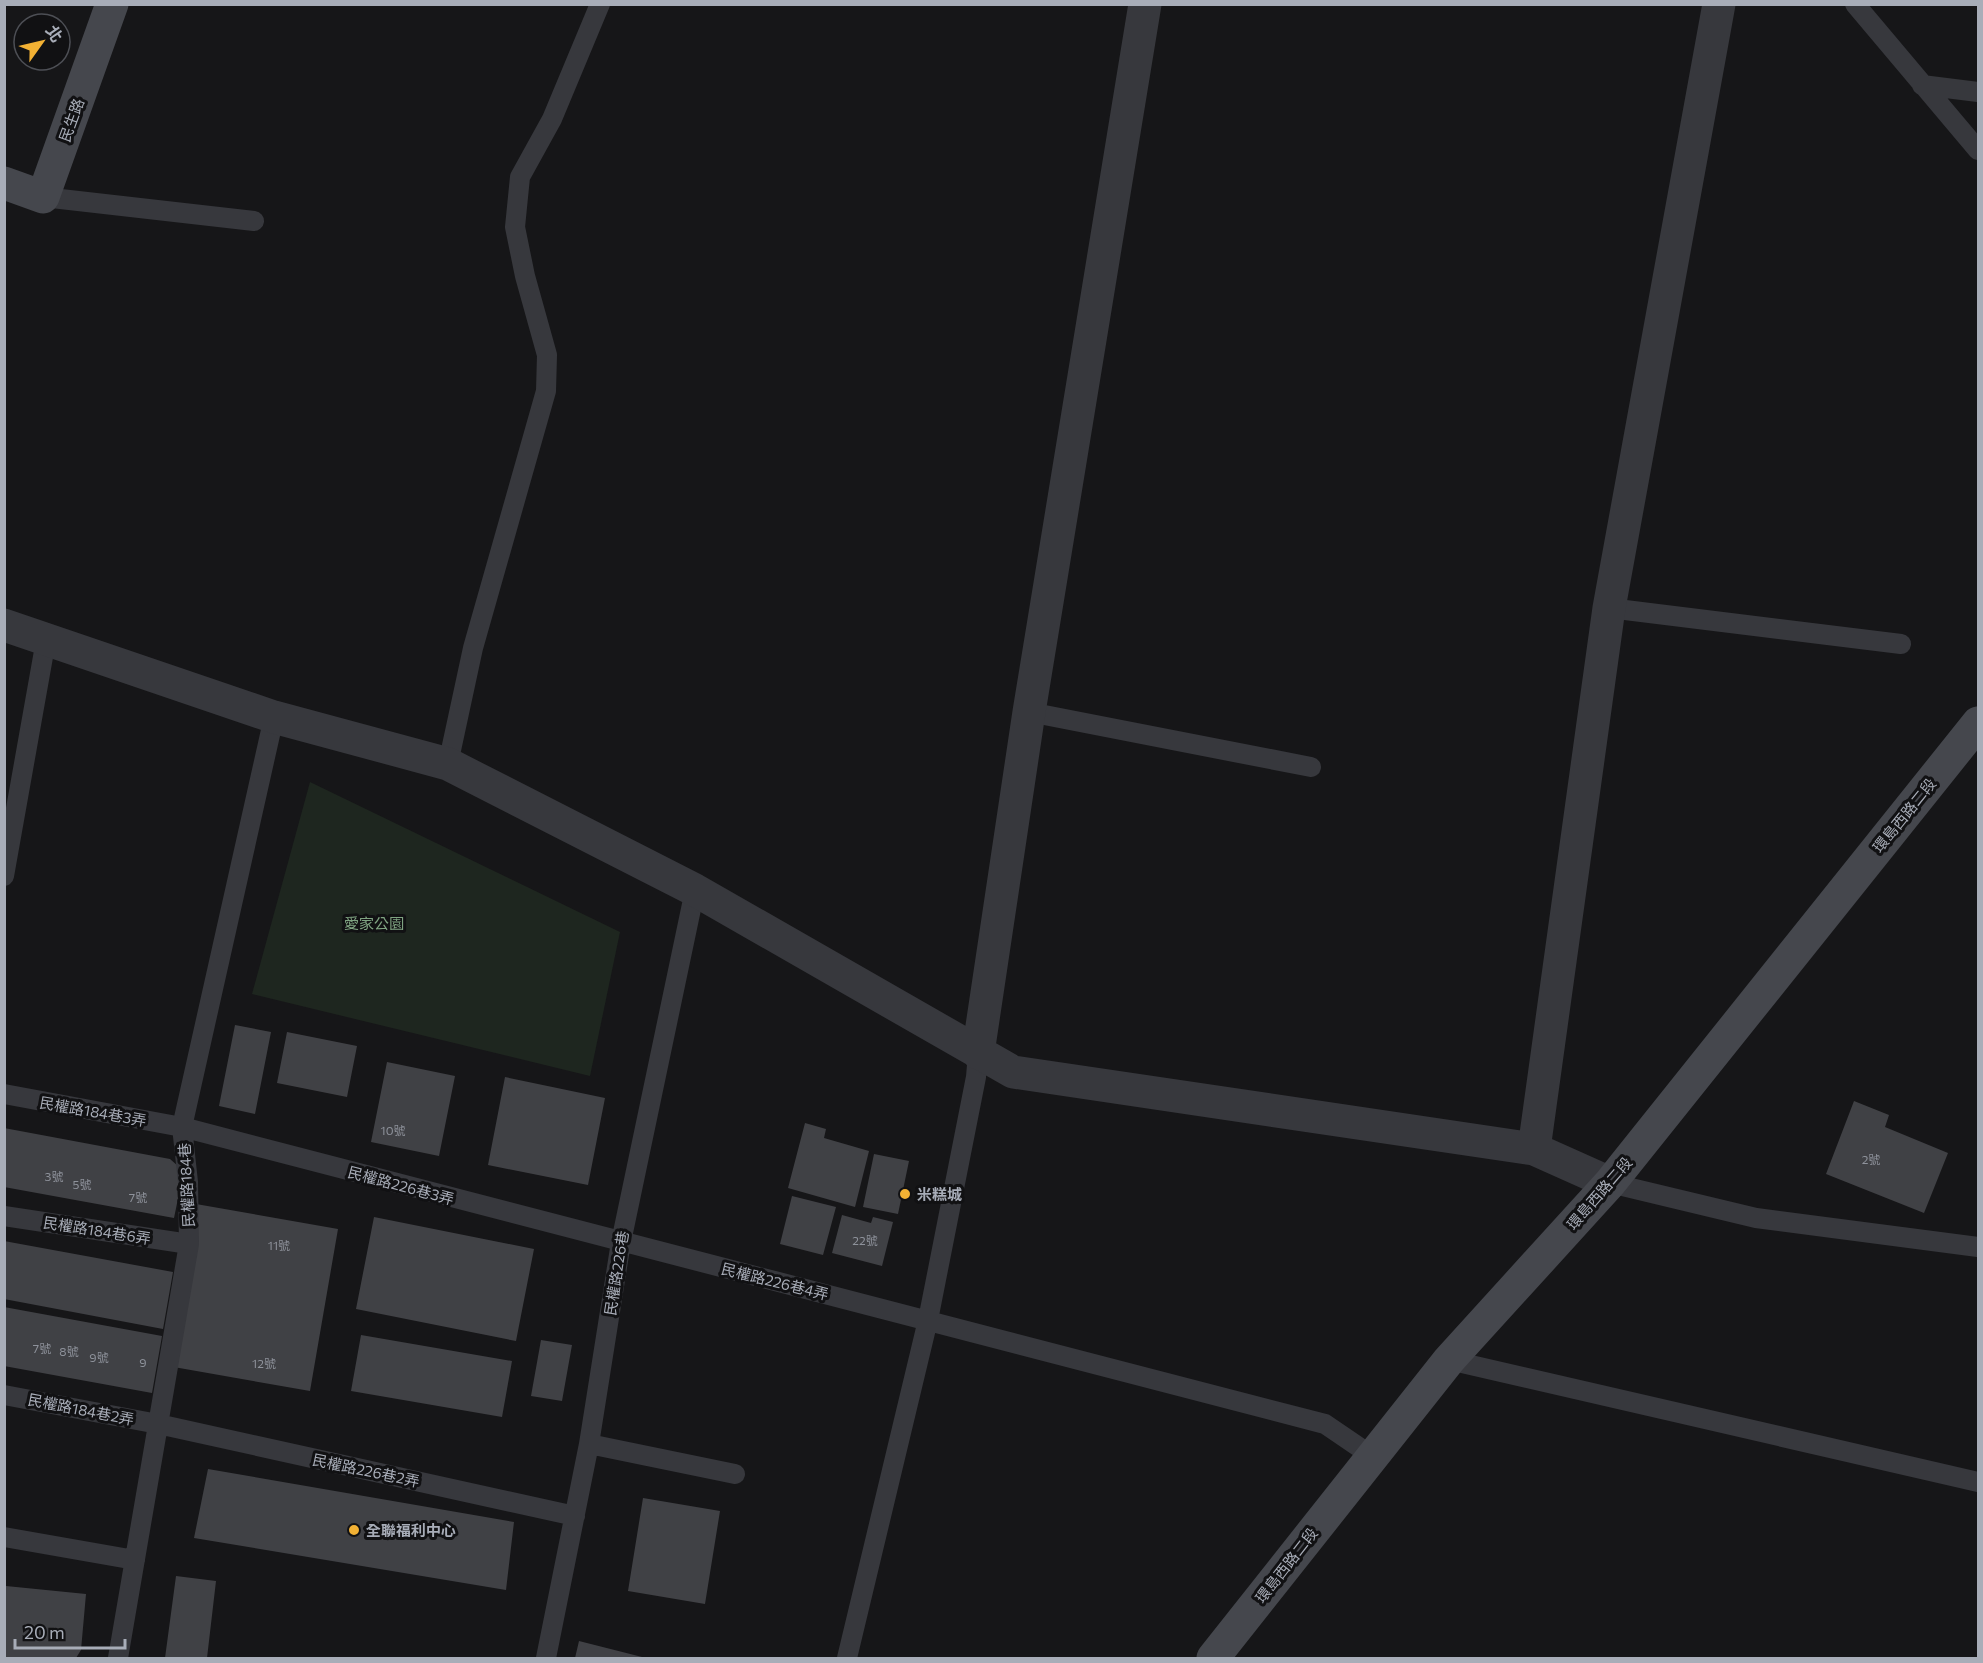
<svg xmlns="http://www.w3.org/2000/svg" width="1983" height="1663" font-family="Commissioner,'Noto Sans TC',sans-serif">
  <rect width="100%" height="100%" fill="#161618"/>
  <path fill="#1e261f" d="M310,782l310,150 -30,144 -338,-82z"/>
  <path fill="#404145" d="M235,1025l36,7 -16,82 -36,-8z
    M287,1032l70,14 -10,51 -70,-14z
    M387,1062l68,14 -16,80 -68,-14z
    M505,1077l100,21 -17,87 -100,-20z
    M1854,1101l35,14 -4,12 63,26 -24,60 -98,-39z
    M805,1123l21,6 -2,9 45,13 -14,56 -67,-19z
    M4,1128l166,31 8,7 3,18 -7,34 -170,-31z
    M874,1154l35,7 -11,53 -35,-7z
    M792,1196l44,11 -13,48 -43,-11z
    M196,1204l142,25 -28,162 -142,-25z
    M842,1215l29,8 2,-6 20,5 -11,44 -50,-13z
    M374,1217l160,32 -18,92 -160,-32z
    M4,1241l169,31 -10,57 -159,-30z
    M4,1307l158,29 -10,57 -148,-27z
    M361,1335l151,26 -10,56 -151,-26z
    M541,1340l31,5 -10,56 -31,-5z
    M208,1469l306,53 -8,68 -312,-52z
    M643,1498l77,13 -15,93 -77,-13z
    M176,1576l40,5 -9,77h-42z
    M6,1586l80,8 -5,56 -5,8h-72z
    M579,1641l67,17h-71z"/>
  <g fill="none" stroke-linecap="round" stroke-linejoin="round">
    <path stroke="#37383d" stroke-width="20" d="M1855,4l123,146
      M1922,85l56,7
      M43,197l211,24
      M1609,608l292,36
      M1029,712l282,55
      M448,764l25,-116 73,-257 1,-36 -22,-79 -10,-49 5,-50 32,-58 48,-115
      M4,876l42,-236
      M4,1094l178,33 1143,297 47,32
      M1610,1183l146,35 222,29
      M4,1216l185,28
      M1449,1360l529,122
      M4,1395l154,29 417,92
      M589,1444l146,30
      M4,1537l131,23
      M118,1658l71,-414 -1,-62 -6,-55 92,-410
      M546,1658l43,-214 32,-202 74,-352
      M847,1658l81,-338 48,-243 2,-24"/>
    <path stroke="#37383d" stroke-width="33" d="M4,625l270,92 174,47 247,126 318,182 521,77 76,34
      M978,1053l51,-341 116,-708
      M1534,1149l75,-541 110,-604"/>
    <path stroke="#45474d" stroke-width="33" d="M4,183l39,14 69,-193
      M1213,1658l236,-298 161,-177 368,-460"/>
  </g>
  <g fill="#f2b134" stroke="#111113" stroke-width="2">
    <circle cx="905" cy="1194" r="6"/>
    <circle cx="354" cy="1530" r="6"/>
  </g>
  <g text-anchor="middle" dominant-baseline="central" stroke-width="6" stroke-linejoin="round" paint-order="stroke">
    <g font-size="12" fill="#8e929b">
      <text x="393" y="1130">10號</text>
      <text x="1871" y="1159">2號</text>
      <text x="54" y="1176">3號</text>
      <text x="82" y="1184">5號</text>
      <text x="138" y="1197">7號</text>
      <text x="865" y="1240">22號</text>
      <text x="279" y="1245">11號</text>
      <text x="42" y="1348">7號</text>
      <text x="69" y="1351">8號</text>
      <text x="99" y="1357">9號</text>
      <text x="143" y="1362">9</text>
      <text x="264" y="1363">12號</text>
    </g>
    <g font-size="15" fill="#a8adb8" stroke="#111113">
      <text transform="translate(71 120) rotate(-70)">民生路</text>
      <text transform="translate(1904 815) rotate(-51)">環島西路二段</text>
      <text transform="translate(93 1111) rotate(10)">民權路184巷3弄</text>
      <text transform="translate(186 1185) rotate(-93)">民權路184巷</text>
      <text transform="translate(401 1185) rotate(15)">民權路226巷3弄</text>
      <text transform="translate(1599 1193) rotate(-49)">環島西路二段</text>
      <text transform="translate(97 1230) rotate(9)">民權路184巷6弄</text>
      <text transform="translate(616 1273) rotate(-81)">民權路226巷</text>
      <text transform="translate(775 1281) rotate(14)">民權路226巷4弄</text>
      <text transform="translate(81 1409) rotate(11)">民權路184巷2弄</text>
      <text transform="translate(366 1470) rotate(12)">民權路226巷2弄</text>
      <text transform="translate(1286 1565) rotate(-52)">環島西路二段</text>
    </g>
    <g font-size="15" fill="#7fa381" stroke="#111113">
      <text x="374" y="923">愛家公園</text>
    </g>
    <g font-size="15" font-weight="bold" fill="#a8adb8" stroke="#111113" text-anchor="start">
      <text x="917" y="1194">米糕城</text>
      <text x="366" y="1530">全聯福利中心</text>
    </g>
  </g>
  <rect width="1983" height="1663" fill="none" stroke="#a8adb8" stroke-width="12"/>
  <g transform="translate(42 42) rotate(56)"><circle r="28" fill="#111113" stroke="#4d4f55" stroke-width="1.5"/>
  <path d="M0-4.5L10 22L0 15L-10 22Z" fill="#f2b134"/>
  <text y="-9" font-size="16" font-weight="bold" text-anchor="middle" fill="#a8adb8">北</text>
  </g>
  <path d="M15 1639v9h110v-9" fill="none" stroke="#a8adb8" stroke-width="3"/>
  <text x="24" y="1639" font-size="18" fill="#a8adb8" stroke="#111113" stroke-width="4.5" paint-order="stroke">20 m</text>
</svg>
